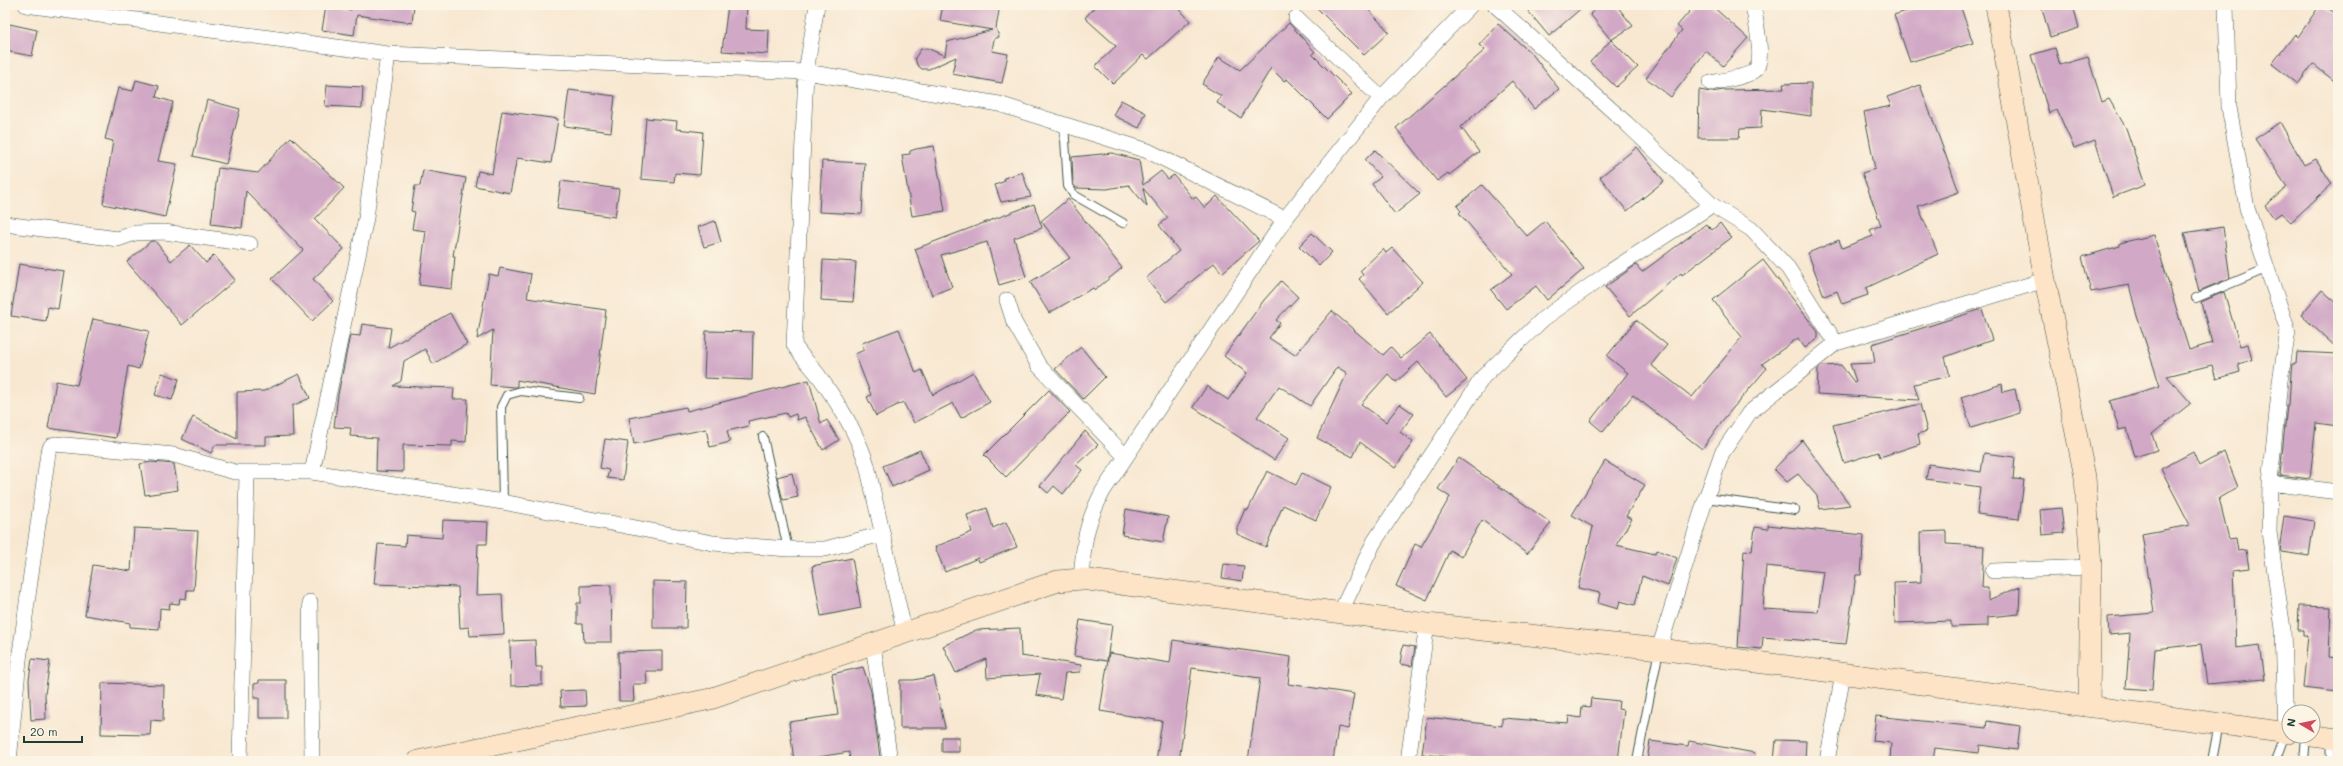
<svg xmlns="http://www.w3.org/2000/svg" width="2343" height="766" font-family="Mali,sans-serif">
  <rect width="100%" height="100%" fill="#fcf5e5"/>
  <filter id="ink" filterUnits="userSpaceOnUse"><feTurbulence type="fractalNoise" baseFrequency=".025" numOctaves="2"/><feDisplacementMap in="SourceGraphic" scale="8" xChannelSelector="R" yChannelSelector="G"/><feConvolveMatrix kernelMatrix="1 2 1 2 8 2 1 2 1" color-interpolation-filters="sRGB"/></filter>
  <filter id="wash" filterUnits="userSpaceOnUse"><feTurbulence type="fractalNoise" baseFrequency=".012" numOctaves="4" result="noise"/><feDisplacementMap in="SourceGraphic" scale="16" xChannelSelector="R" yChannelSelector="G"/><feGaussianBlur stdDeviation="0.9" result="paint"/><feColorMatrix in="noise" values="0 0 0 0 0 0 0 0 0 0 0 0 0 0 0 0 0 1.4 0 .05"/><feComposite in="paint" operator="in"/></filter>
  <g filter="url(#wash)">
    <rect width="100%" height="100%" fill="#f8e8d2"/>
    <g id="blocks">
      <path fill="#d1a9c6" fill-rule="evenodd" d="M352,5h62l-2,18 -55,-8 -3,20 -32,-5 4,-24 25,4z
        M728,5h19l-1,24 23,1 -1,24 -46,-3z
        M943,5h57l-4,23 3,9 -5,2 -2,12 16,3 -6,29 -50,-9 4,-17 -27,12h-7l-5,-4 -2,-7 6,-9 6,-1 18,8 2,-14 45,-12 -52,-9z
        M1096,5h80l14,16 -42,38 -5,-4 -30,29 -18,-18 21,-20 -31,-28z
        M1314,5h50l25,27 -25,23z
        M1523,5h62l-36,31z
        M1601,5h15l17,21 -22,14 -21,-26z
        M1695,5h16l37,33 -25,28 -17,-15 -35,46 -25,-19 36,-48 -5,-4z
        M1925,5h35l13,38 -63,19 -16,-47z
        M2041,5h32l6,23 -29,9z
        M2320,5h3l15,10v69l-25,-20 -15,20 -26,-20 23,-30 3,3z
        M5,23l32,7 -5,26 -27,-5z
        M1289,23l26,29 -3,2 40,40 -25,25 -40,-40 -3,2 -13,-13 -30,50 -24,-15 4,-7 -19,-12 17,-27 21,13z
        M1498,24l34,30 27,35 -25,20 -22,-28 -51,46 18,25 -30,23 -1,-2 -11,8 -41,-53 89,-78 -6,-5z
        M1611,40l27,27 -22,20 -26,-25z
        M2055,48l5,17 28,-8 14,45 7,-3 17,29 19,57 -32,12 -18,-57 -21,8 -17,-38 -8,3 -18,-58z
        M136,80l23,6 -3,11 17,5 -15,59 19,3 -12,53 -62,-13 10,-63 -8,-2 13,-51 15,3z
        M1811,83v33l-49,-7 -1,19 -21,1 -1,9h-41l1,-48 12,2 13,-2 60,-1 -1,-5z
        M327,85l36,2 -1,21 -37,-2z
        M1920,85l39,107 -41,14 20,48 -72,34 2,7 -26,9 -5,-13 -13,5 -16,-43 31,-13 3,8 31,-12 -3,-6 11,-5 -19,-52 13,-4 -11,-57 27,-6 -4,-9z
        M569,90l46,6 -4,36 -47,-6z
        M207,100l33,9 -14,55 -33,-8z
        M1121,100l25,13 -7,15 -26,-13z
        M502,111l56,8 -7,44 -34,-5 -7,35 -35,-7 3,-15 14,3z
        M646,118l31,3 -1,8 27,3 -3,43 -25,-2 -1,9 -33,-3z
        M2280,122l24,43 12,-6 16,25 -41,38 -10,-9 -7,5 -9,-12 22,-19 -32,-48z
        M291,137l53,51 -29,31 29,30 -31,30 20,22 -21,20 -40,-42 31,-29 -57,-59 -4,37 -31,-4 7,-56 40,5z
        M934,146l11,65 -33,5 -10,-61 8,-1v-3l6,-2z
        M1637,147l27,34 -37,30 -27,-34z
        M1375,150l45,44 -25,20 -23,-30 9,-7 -16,-17z
        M1112,153l27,7 4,25 18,-14 7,8 6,-4 19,24 3,-2 9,11 12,-12 42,45 -37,32 -8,-10 -48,39 -20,-24 33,-27 -20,-26 9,-7 -25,-30 4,19 -18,-22 -22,4 -31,-1 -3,-4 -1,-27z
        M822,161l43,2 -3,51 -43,-2z
        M423,170l43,8 -13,78h2l-3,33 -33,-4 7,-54 -14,-2 3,-17 -4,-1 4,-25h5z
        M1022,172l9,25 -30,5 -6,-17 10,-4 -1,-3z
        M561,181l58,8 -4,28 -58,-8z
        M1482,185l45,51 18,-15 39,48 -37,31 -11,-14 -30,23 -15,-19 21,-16 -53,-61 2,-2 -4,-5z
        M1068,199l54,69 -27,22 -2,-2 -44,25 -19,-31 40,-24 -29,-37z
        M1034,204l8,24 -28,10 12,39 -27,8 -12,-43 -46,13 11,32 -20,8 -17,-46z
        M715,221l6,21 -17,5 -6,-20z
        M1720,223l11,15 -49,37 -1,-2 -51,43 -25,-29 31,-22 6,7 64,-48 6,6z
        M2223,227l7,51 -31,13 -15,-58z
        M1312,233l20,19 -13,14 -20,-20z
        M2154,235l35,115 23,-7 -11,-41 23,-10 16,54 8,-2 4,16 -14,4 2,8 -24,7 -4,-14 -45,11 24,27 -39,31 5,16 -22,7 -8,-29 -8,2 -9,-29 50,-15 -23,-70 -8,-31 -38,7 -9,-35 38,-11v-3z
        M151,241h4l16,20 19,-16 16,18 8,-8 21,25 -53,45 -55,-63z
        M1392,248l31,34 -35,31 -29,-34 4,-4 -3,-4 23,-22 3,4z
        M823,260l33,2 -3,40 -32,-2z
        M1763,260l55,72v6l-13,10 -7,-10 -36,26 5,4 -45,53 -20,28 -69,-54 -30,37 -13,-11 38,-48 -21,-17 29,-36 31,25 -16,20 41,32 50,-60 -29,-37z
        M19,264l45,7 -6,38 -10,-2 -2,14 -35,-5z
        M500,268l31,6 -4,24 79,12 -11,84 -78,-14v7h-3l-24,-2 3,-55 -16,9 12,-65 9,2z
        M1281,281l17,16 -22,23 4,3 -11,15 26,17 37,-44 51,44 8,-8 10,11 29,-24 37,46 -21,17 -28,-35 -22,20 -8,-8 -27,30 25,18 14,-18 14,10 -14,18 13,10 -18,26 -35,-26 -7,15 -36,-19 30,-65 -10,-6 -27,39 -31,-20 -22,31 32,21 -15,22 -81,-53 14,-21 21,14 19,-27 -23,-17 40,-56z
        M2322,290l16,14v45l-37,-34z
        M1982,309l10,31 -47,17 5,19 -36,8 5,16 -102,-6 1,-25 4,-3 19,-1 13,17 2,-1 -6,-17 25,-1 -3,-19z
        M450,313l17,31 -34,20 -8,-15 -21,12 -3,20 -8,5 61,2 -1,11h15l-2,43 -14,-1v5l-49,-1v27l-27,-1 1,-33 -27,-2 1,-8 -17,-1 4,-32 12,-60 10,1 2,-12 29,4 -3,20z
        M93,319l56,12 -10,38 -11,-3 -12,72 -68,-10 8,-47 21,4z
        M899,329l17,44 6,-3 11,25 40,-23 17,30 -29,16 -8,-15 -39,20 -11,-21 -27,14 -9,-19 4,-2 -16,-41 9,-4 -2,-7z
        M706,331l47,1 -1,48 -48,-2z
        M1081,347l24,30 -22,22 -28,-30z
        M2297,352l41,2v72l-22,-3 -6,56 -30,-4 7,-70h2l2,-33 1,-8h4z
        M162,373l17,6 -7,21 -17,-5z
        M299,374l11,24 -18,8 1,30 -27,1v8h-51l-4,8 -29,-14 11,-22 44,22v-47l27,-1z
        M809,380l12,44 6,-4 12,20 -16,10 -18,-33 -8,3 -1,-6 -8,3 -2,-4 -38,8 1,5 -22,5 3,11 -20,5 -4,-18 -72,15 -5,-26 57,-11 1,4z
        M2002,384l1,8 12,-3 5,24 -49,15 -10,-31z
        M1049,390l21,22 -64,65 -22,-22z
        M1920,404l7,27 -9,3 2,10 -40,13 -2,-5 -34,11 -11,-38z
        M1085,431l13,14 -22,20 6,5 -19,24 -9,-8 -6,7 -8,-7z
        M605,439l23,3 -5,38 -16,-2 2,-8 -9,-2z
        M1802,440l48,65 -30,4 -3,-13 -19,-22 -11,8 -13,-13z
        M920,450l9,20 -37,17 -9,-21z
        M2193,452l6,14 25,-14 14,35 -19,11 10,41 7,-1 2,13 8,-1 3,18 -16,2 3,78 24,-3 5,34 -58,5 -6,-40 -46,5 -3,41 -26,-2 4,-55 -21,2 -1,-18 46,-4 -12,-79 48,-9 -29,-56z
        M1984,453l31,4 -2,22 11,1 -5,39 -42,-5 3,-27 -54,-8 3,-15 52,8z
        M1459,458l92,65 -24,31 -45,-34 -21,37 -11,-7 -23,50 -31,-14 19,-42 6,3 29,-50 -12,-8z
        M1605,461l40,24 -19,31 6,3 -16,26 39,9 2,-4 20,8 -9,28 -26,-10 -7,29 -15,-4 -2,8 -20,-6 2,-10 -22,-5 15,-61 -21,-12z
        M152,462l22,2 4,26 -33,5 -5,-31z
        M1267,471l29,14 6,-12 29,14 -15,33 -33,-15 -17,42 -29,-13v-6l8,-19 3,1z
        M792,473l6,24 -15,3 -6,-23z
        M987,508l6,20 13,-6 11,25 -38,15 -1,-4 -33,14 -10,-25 37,-15 -5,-17z
        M2061,508l3,25 -22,2 -2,-25z
        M1126,509l42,8 -5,25 -41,-7z
        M2284,516l30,5 -5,35 -28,-4 -1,-8z
        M443,520l45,2 -1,22h-9l-2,51 26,-1 2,40 -34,2 -1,-9 -9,1 -2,-41 -84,-3 4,-40 27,2 1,-11 36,3z
        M1768,525l96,10 -3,40h-5l-10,69 -83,-7 -1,12 -24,-2 6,-97 8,1 3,-24 13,2zM1766,566l58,6 -6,40 -55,-3z
        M134,528l64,3 -4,59h-7l-1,9 -6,-1 -1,6 -9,-1 -1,6 -9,-1 -1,21 -29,-2v-4l-45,-8 8,-50 38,6z
        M1946,531v13l38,2 -2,42h6v12l32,-13 -1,27 -31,3v9l-37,1v-6l-56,2 -1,-40 27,-1 -1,-50z
        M852,558l9,50 -40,8 -9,-50z
        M1224,564l20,2 -2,15 -20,-3z
        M653,581l34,1 -1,46h-33z
        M611,585l1,57h-28l-1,-18h-6v-21h4v-17z
        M2299,606l32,1 -2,50 9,1v34l-35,-4 5,-53h-4v-5h-6z
        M1080,620l32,5 -5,36 -33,-5z
        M1020,628l1,28 60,9 -1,7 -15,1 -4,26 -25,-4 4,-21 -53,4 -1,-19 -30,14 -13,-27 33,-16z
        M535,640l1,27h6v18l-31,1 -1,-45z
        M1173,640l118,17 -3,27 66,10 -6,35 -10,-2 -5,34h-85l12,-83 -68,-10 -13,93h-23l6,-40 -62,-10 9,-58 61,10z
        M1403,645l12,2 -3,19 -12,-2z
        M662,651v20h-16l1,13h-14l1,17h-15l-1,-49z
        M32,659l18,2 -5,33 1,25 -15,1 -2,-40z
        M863,667l8,24 9,66 -30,4 -1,-9 -55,9 -5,-39 49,-7 -6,-41z
        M934,676l11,52h-45v-48h14z
        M259,680h27v38h-27v-20h-5v-14l5,-1z
        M102,683l62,2 -1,36 -12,-1 -1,15 -49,-1z
        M585,690l1,16 -25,1 -1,-16z
        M1591,698l28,3 -1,8 6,1 -6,51h-138l-58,-7 5,-37 75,9v-8l66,5 1,-7 12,2 1,-12 8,1z
        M1876,716l110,12 1,-7 33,5 -3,24 -37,-5 -1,8 -44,-5 -2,13h-43l1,-18 -18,-2z
        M942,737h17v15h-17z
        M1776,740l30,1 -1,20h-31z
        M1650,741l38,5 1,-5 66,12 -1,8h-107z"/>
    </g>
  </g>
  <g filter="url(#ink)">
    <use href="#blocks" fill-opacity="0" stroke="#40574c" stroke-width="1"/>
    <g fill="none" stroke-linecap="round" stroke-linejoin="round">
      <g stroke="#40574c" stroke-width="10">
        <path id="lane" d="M1064,124l4,62 6,9 49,28
          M2196,298l72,-30
          M763,437l25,112
          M1706,498l89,12
          M503,502l-2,-95 6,-12 14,-4 58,7
          M2330,738l1,23
          M1637,761l22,-111
          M2212,761l7,-37
          M2275,761l10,-27
          M2304,761l2,-25"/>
      </g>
      <g stroke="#40574c" stroke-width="16">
        <path id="street" d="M26,5l362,49 418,18 193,32 149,47 137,68
          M817,5l-11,67 -12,273c9,14 18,21 27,34 19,27 36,54 46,86l38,169
          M1495,5l131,118 86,82 39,24 37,39 48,75
          M2226,5l3,102 18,101 41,123 -8,50 -10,102 -1,49 14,97 3,104
          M1296,18l85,80
          M1710,83c10,-2 37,-6 44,-12 12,-9 1,-52 -1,-66
          M5,224l113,15 17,-6 29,-1 86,12
          M1007,300l7,22 25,44 86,90
          M312,472l54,-254 22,-164
          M2270,483l68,9
          M1993,571l98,-4
          M1081,579c3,-38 4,-53 22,-88l182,-272 96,-121 90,-93
          M310,602l2,159
          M1341,611l33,-69 109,-165 60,-58 68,-48 101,-66
          M873,645l17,116
          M1659,649l47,-151 16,-45 27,-40 87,-70 209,-63
          M9,761l10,-101 29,-207 3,-7 4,-2 119,11 61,17h77l191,30 210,41 75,6h37l57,-15
          M240,761l7,-287
          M1408,761l19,-137
          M1827,761l16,-87"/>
      </g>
      <g stroke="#40574c" stroke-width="22">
        <path id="secondary" d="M1996,5l49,275 40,197 6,90 -2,139
          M2312,736l26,3
          M418,761l292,-62 348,-118 23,-2 346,45 232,25 630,84"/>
      </g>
      <use href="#lane" stroke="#fff" stroke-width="8"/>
      <use href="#street" stroke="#fff" stroke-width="15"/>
      <use href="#secondary" stroke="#fee4c6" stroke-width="21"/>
    </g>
  </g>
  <rect width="2343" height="766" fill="none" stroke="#fcf5e5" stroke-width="20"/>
  <g transform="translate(2301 724) rotate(279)"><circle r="19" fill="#fcf5e5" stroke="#a4ab9e"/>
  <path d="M0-3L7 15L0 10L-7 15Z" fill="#d1495b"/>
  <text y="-6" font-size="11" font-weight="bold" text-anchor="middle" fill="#1f3d34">N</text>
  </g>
  <path d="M24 736v6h58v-6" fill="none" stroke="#1f3d34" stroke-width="2"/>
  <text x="30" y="736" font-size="12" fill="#1f3d34" stroke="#fcf5e5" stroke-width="3" paint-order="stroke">20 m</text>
</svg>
